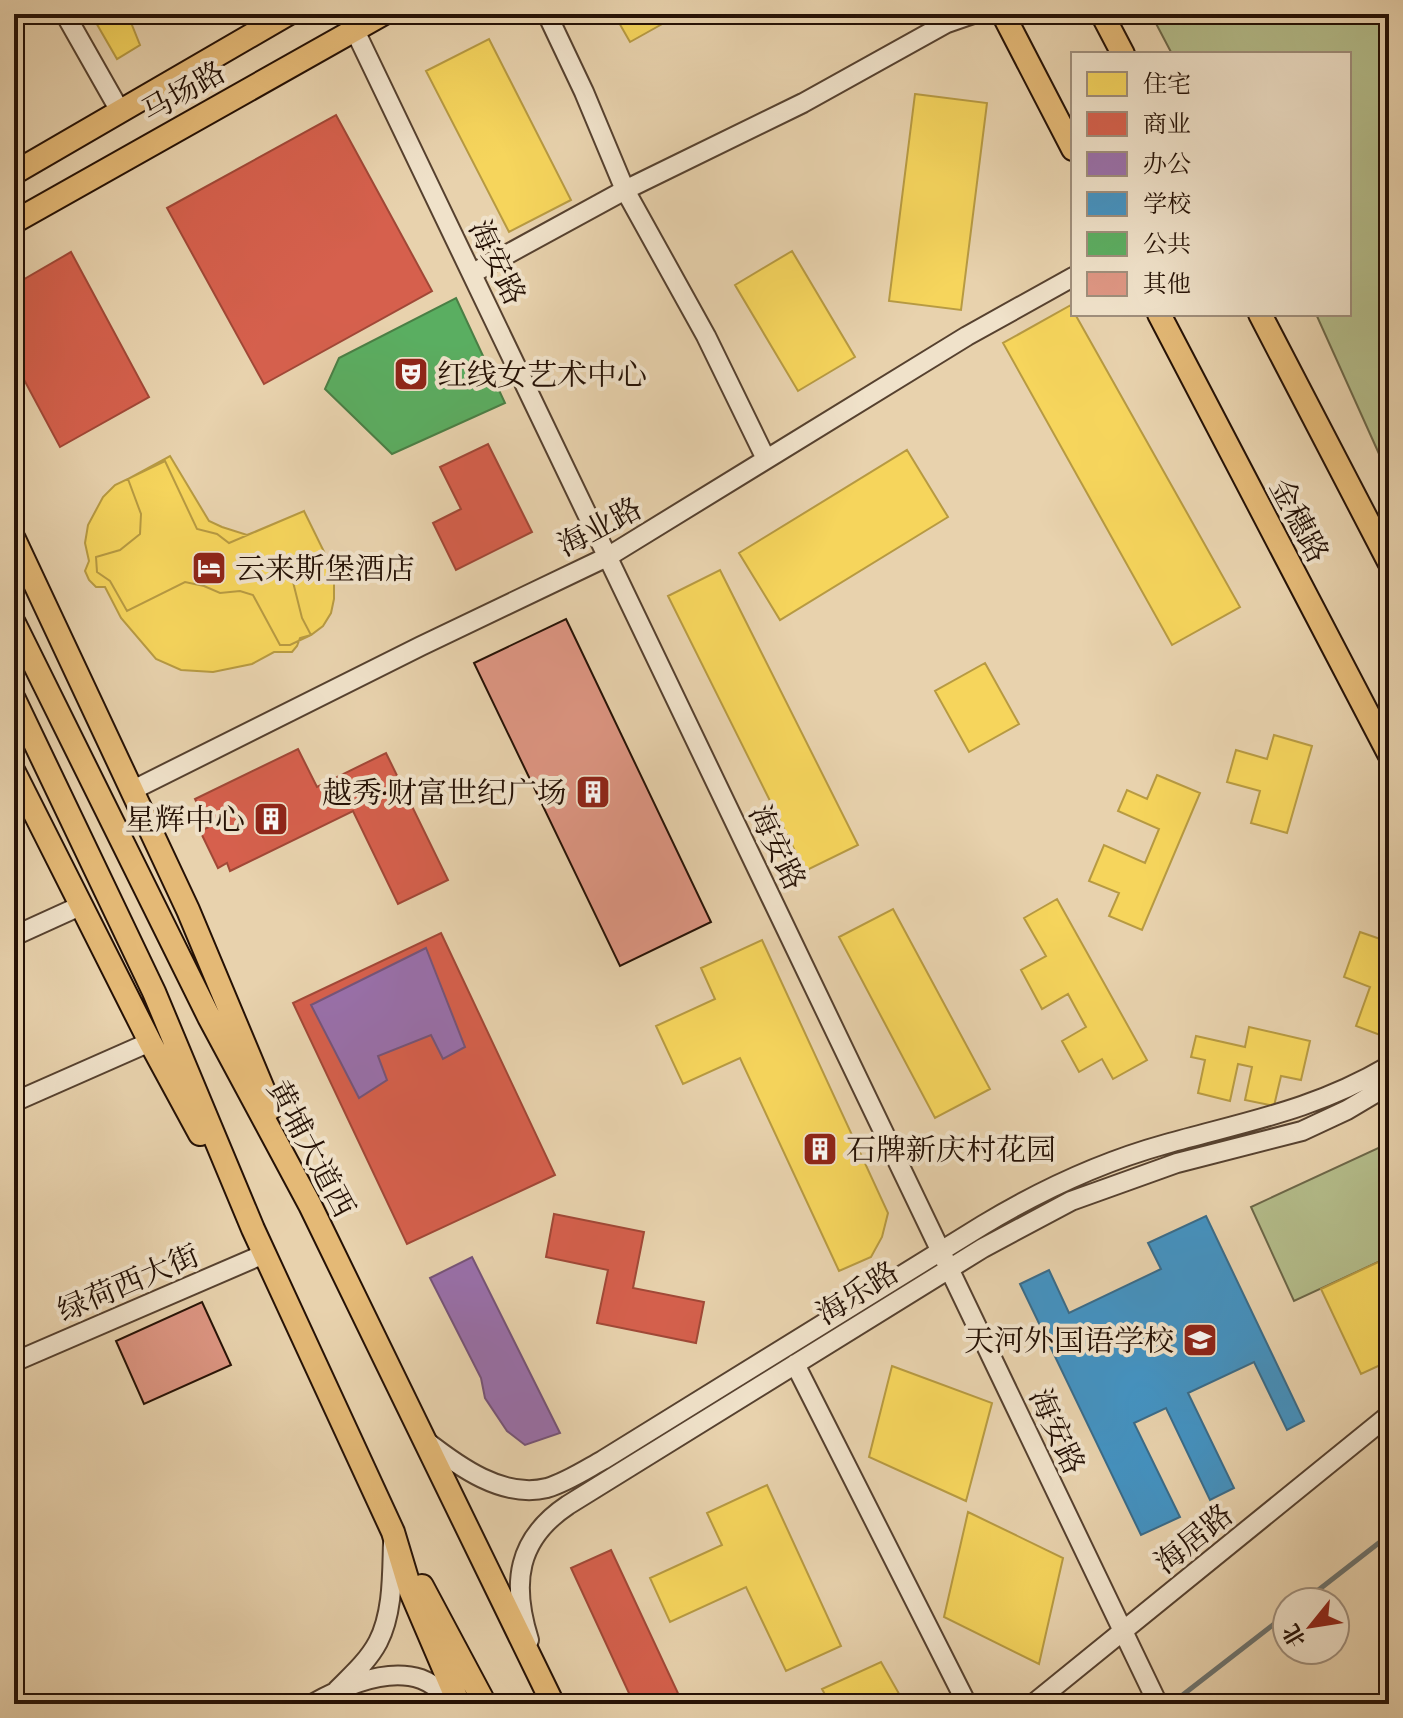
<svg xmlns="http://www.w3.org/2000/svg" width="1403" height="1718" font-family="'Gentium Book Plus','Noto Serif SC',serif">
  <rect width="100%" height="100%" fill="#e8d2ad"/>
  <filter id="stains"><feTurbulence type="fractalNoise" baseFrequency=".0025" numOctaves="4"/><feColorMatrix values="0 0 0 0 .2 0 0 0 0 .09 0 0 0 0 .02 0 0 0 .5 -.17"/></filter>
  <radialGradient id="worn" r=".72"><stop offset=".6" stop-color="#630" stop-opacity="0"/><stop offset="1" stop-color="#630" stop-opacity=".3"/></radialGradient>
  <path fill="#b4bd8b" stroke="#6c6748" stroke-width="2" d="M1151,14h238v462l-73,-162h33v-260h-177z
    M1389,1143v114l-95,44 -43,-94z"/>
  <path fill="#f6d55c" stroke="#b79a42" stroke-width="2" d="M91,14h81l-3,8 -41,-7 12,30 -23,14z
    M614,14h66l-50,28z
    M489,39l82,161 -62,32 -83,-161z
    M915,94l72,9 -26,207 -72,-9z
    M792,251l63,106 -57,34 -63,-106z
    M1071,305l2,9h2l165,293 -68,38 -169,-302z
    M907,450l41,67 -168,103 -41,-67z
    M170,456l39,65 13,6 25,8 57,-24 26,53 -22,2 -15,16 9,36 9,17 -21,10h-10l-27,-50 -13,-4 -20,2 -16,-7 -19,-4 -58,29 -17,-30 -13,-9 -1,-15 24,-7 20,-16 1,-20 -13,-35z
    M165,461l32,68 20,5 12,9 75,-32 26,53 4,18v17l-3,14 -8,13 -12,9 -11,3 -3,8 -5,6h-18l-22,12 -39,8 -32,-2 -25,-11 -35,-41 -16,-31h-9l-7,-7 -4,-9 4,-10 -4,-18 3,-18 15,-28 12,-12z
    M720,570l138,275 -53,26 -137,-275z
    M985,663l34,61 -50,28 -34,-61z
    M1274,735l38,11 -25,87 -36,-10 9,-32 -33,-9 9,-32 31,9z
    M1157,775l43,18 -58,137 -33,-14 10,-23 -30,-12 15,-36 41,18 14,-34 -41,-18 9,-21 20,9z
    M1057,899l90,161 -34,19 -11,-20 -23,13 -17,-31 24,-14 -18,-33 -26,15 -21,-39 25,-14 -22,-38z
    M893,909l97,180 -55,29 -96,-181z
    M1360,932l29,10v69l-9,24 -24,-9 14,-39 -26,-10z
    M762,940l126,273 -6,24 -11,20 -32,14 -99,-213 -57,26 -27,-58 59,-27 -14,-31z
    M1249,1027l61,14 -9,39 -20,-4 -7,30 -29,-6 7,-33 -14,-3 -8,37 -32,-8 7,-33 -14,-3 5,-21 49,11z
    M1389,1257v48l-2,1 2,5v50l-28,13 -40,-85z
    M892,1366l100,37 -26,98 -97,-44z
    M767,1485l74,161 -55,25 -40,-84 -76,35 -20,-44 72,-33 -15,-32z
    M968,1512l95,46 -24,106 -95,-47z
    M881,1662l21,37 -9,5h-63l-8,-15z"/>
  <path fill="#d6604d" stroke="#a14837" stroke-width="2" d="M336,115l96,176 -168,93 -97,-176z
    M71,252l78,145 -89,50 -46,-86v-76z
    M488,444l44,88 -76,38 -23,-47 28,-14 -21,-42z
    M298,749l19,38 69,-34 62,127 -50,24 -45,-93 -123,60 -3,-8 -9,5 -18,-37 9,-4 -14,-28z
    M441,933l114,242 -148,69 -114,-241z
    M554,1214l90,18 -11,56 71,14 -8,41 -99,-20 11,-53 -62,-13z
    M611,1550l72,154h-49l-63,-136z"/>
  <path fill="#9970ab" stroke="#765479" stroke-width="2" d="M426,948l39,99 -22,12 -12,-24 -53,21 9,24 -28,18 -48,-93z
    M472,1257l88,176 -35,12 -18,-14 -22,-33 -4,-20 -51,-100z"/>
  <path fill="#4393c3" stroke="#3a6c8a" stroke-width="2" d="M1206,1216l98,205 -17,9 -33,-68 -66,31 46,95 -24,12 -44,-92 -32,15 46,94 -39,18 -121,-251 29,-14 20,43 92,-44 -13,-26z"/>
  <path fill="#5aae61" stroke="#4a7f45" stroke-width="2" d="M456,298l49,105 -113,51 -67,-65 14,-31z"/>
  <g fill="none" stroke-linecap="round" stroke-linejoin="round">
    <path stroke="#6c736f" stroke-width="5" d="M1303,1602l86,-67
      M1171,1704l116,-90"/>
  </g>
  <path fill="#de9683" stroke="#251105" stroke-width="2" d="M566,619l145,303 -91,44 -146,-303z
    M202,1302l29,63 -87,39 -28,-63z"/>
  <g fill="none" stroke-linecap="round" stroke-linejoin="round">
    <g stroke="#56412f" stroke-width="22">
      <path id="minor" d="M65,14l55,97
        M347,14l811,1690
        M547,14l37,78 41,98 81,146 60,123
        M473,273l152,-83 178,-87 144,-80 26,-9
        M133,790l288,-144 188,-90 358,-220 106,-59
        M14,936l66,-30
        M14,1102l136,-60
        M14,1362l250,-108
        M795,1364l172,340
        M426,1441c32,25 77,58 121,47 20,-6 38,-18 56,-28l380,-235c58,-35 118,-63 183,-81 82,-23 148,-34 223,-78
        M529,1640c-18,-57 -12,-101 39,-135l415,-257 88,-47 106,-38 125,-32 45,-21 42,-25
        M337,1690c14,-14 31,-29 41,-48 15,-29 14,-67 15,-99
        M312,1704c30,-17 74,-37 109,-25 14,5 25,16 36,25
        M1033,1704l356,-289"/>
    </g>
    <g stroke="#251105" stroke-width="26">
      <path id="major" d="M1003,14l70,135
        M1102,14l21,40
        M14,173l274,-159
        M14,222l369,-208
        M1159,314l230,440
        M1260,314l129,248
        M14,539l174,371 83,198
        M14,623l195,394 101,188 243,499
        M14,699l140,293 99,237 140,303 18,60 48,112
        M14,772l136,270 50,92
        M422,1586l63,118"/>
    </g>
    <use href="#minor" stroke="#f0e2ca" stroke-width="18"/>
    <use href="#major" stroke="#e4b976" stroke-width="22"/>
  </g>
  <defs>
    <g id="theatre-square" transform="scale(1.8)"><rect x="-9" y="-9" width="18" height="18" rx="4" fill="#8f2418" stroke="#f0e2ca"/><path d="M-5-5.5Q0-4 5-5.5V0Q5 5 0 6Q-5 5-5 0ZM-3.3-2.5H-1v1.5H-3.3ZM1-2.5H3.3v1.5H1ZM-2.8 1Q0 5.5 2.8 1Z" fill="#fff"/></g>
    <g id="hotel-square" transform="scale(1.8)"><rect x="-9" y="-9" width="18" height="18" rx="4" fill="#8f2418" stroke="#f0e2ca"/><path d="M-6-4.5h1.5V1H6V5H4.5V3h-9V5H-6ZM-4 0a1.8 1.8 0 1 1 3.6 0ZM.5 0V-2.5h3Q6-2.5 6 0Z" fill="#fff"/></g>
    <g id="building-square" transform="scale(1.8)"><rect x="-9" y="-9" width="18" height="18" rx="4" fill="#8f2418" stroke="#f0e2ca"/><path d="M-4-6H4V6H1V3H-1V6H-4ZM-2.5-4.3h1.7v1.8h-1.7ZM.8-4.3h1.7v1.8H.8ZM-2.5-1h1.7V.8h-1.7ZM.8-1h1.7V.8H.8Z" fill="#fff"/></g>
    <g id="school-square" transform="scale(1.8)"><rect x="-9" y="-9" width="18" height="18" rx="4" fill="#8f2418" stroke="#f0e2ca"/><path d="M0-5L7-2L0 1L-7-2ZM-4 1L0 2.5L4 1V4Q0 6-4 4Z" fill="#fff"/></g>
  </defs>
  <g fill-rule="evenodd">
    <use href="#theatre-square" x="411" y="374"/>
    <use href="#hotel-square" x="209" y="568"/>
    <use href="#building-square" x="593" y="792"/>
    <use href="#building-square" x="271" y="819"/>
    <use href="#building-square" x="820" y="1149"/>
    <use href="#school-square" x="1200" y="1340"/>
  </g>
  <g text-anchor="middle" dominant-baseline="central" stroke-width="8" stroke-linejoin="round" paint-order="stroke">
    <g font-size="30" fill="#251105" stroke="#f0e2ca">
      <text transform="translate(183 91) rotate(-30)">马场路</text>
      <text transform="translate(498 262) rotate(64)">海安路</text>
      <text transform="translate(1300 520) rotate(62)">金穗路</text>
      <text transform="translate(599 526) rotate(-28)">海业路</text>
      <text transform="translate(778 847) rotate(64)">海安路</text>
      <text transform="translate(312 1148) rotate(62)">黄埔大道西</text>
      <text transform="translate(128 1282) rotate(-23)">绿荷西大街</text>
      <text transform="translate(857 1292) rotate(-32)">海乐路</text>
      <text transform="translate(1058 1431) rotate(65)">海安路</text>
      <text transform="translate(1193 1538) rotate(-39)">海居路</text>
    </g>
    <g font-size="30" fill="#251105" stroke="#f0e2ca" text-anchor="start">
      <text x="437" y="374">红线女艺术中心</text>
      <text x="235" y="568">云来斯堡酒店</text>
      <text x="567" y="792" text-anchor="end">越秀·财富世纪广场</text>
      <text x="245" y="819" text-anchor="end">星辉中心</text>
      <text x="846" y="1149">石牌新庆村花园</text>
      <text x="1174" y="1340" text-anchor="end">天河外国语学校</text>
    </g>
  </g>
  <rect width="1403" height="1718" fill="none" stroke="#e8d2ad" stroke-width="48"/>
  <rect x="16" y="16" width="1371" height="1686" fill="none" stroke="#251105" stroke-width="4"/>
  <rect x="24" y="24" width="1355" height="1670" fill="none" stroke="#251105" stroke-width="2"/>
  <rect x="1071" y="52" width="280" height="264" fill="#f0e2ca" stroke="#9f8e7b" stroke-width="2"/>
  <rect x="1087" y="72" width="40" height="24" fill="#f6d55c" stroke="#9f8e7b" stroke-width="2"/>
  <text x="1143" y="92" font-size="24" fill="#251105">住宅</text>
  <rect x="1087" y="112" width="40" height="24" fill="#d6604d" stroke="#9f8e7b" stroke-width="2"/>
  <text x="1143" y="132" font-size="24" fill="#251105">商业</text>
  <rect x="1087" y="152" width="40" height="24" fill="#9970ab" stroke="#9f8e7b" stroke-width="2"/>
  <text x="1143" y="172" font-size="24" fill="#251105">办公</text>
  <rect x="1087" y="192" width="40" height="24" fill="#4393c3" stroke="#9f8e7b" stroke-width="2"/>
  <text x="1143" y="212" font-size="24" fill="#251105">学校</text>
  <rect x="1087" y="232" width="40" height="24" fill="#5aae61" stroke="#9f8e7b" stroke-width="2"/>
  <text x="1143" y="252" font-size="24" fill="#251105">公共</text>
  <rect x="1087" y="272" width="40" height="24" fill="#de9683" stroke="#9f8e7b" stroke-width="2"/>
  <text x="1143" y="292" font-size="24" fill="#251105">其他</text>
  <g transform="translate(1311 1626) rotate(240)"><circle r="38" fill="#f0e2ca" stroke="#9f8e7b" stroke-width="2"/>
  <path d="M0-6L14 30L0 20L-14 30Z" fill="#8f2418"/>
  <text y="-12" font-size="22" font-weight="bold" text-anchor="middle" fill="#251105">北</text>
  </g>
  <rect width="100%" height="100%" filter="url(#stains)"/>
  <rect width="100%" height="100%" fill="url(#worn)"/>
</svg>
